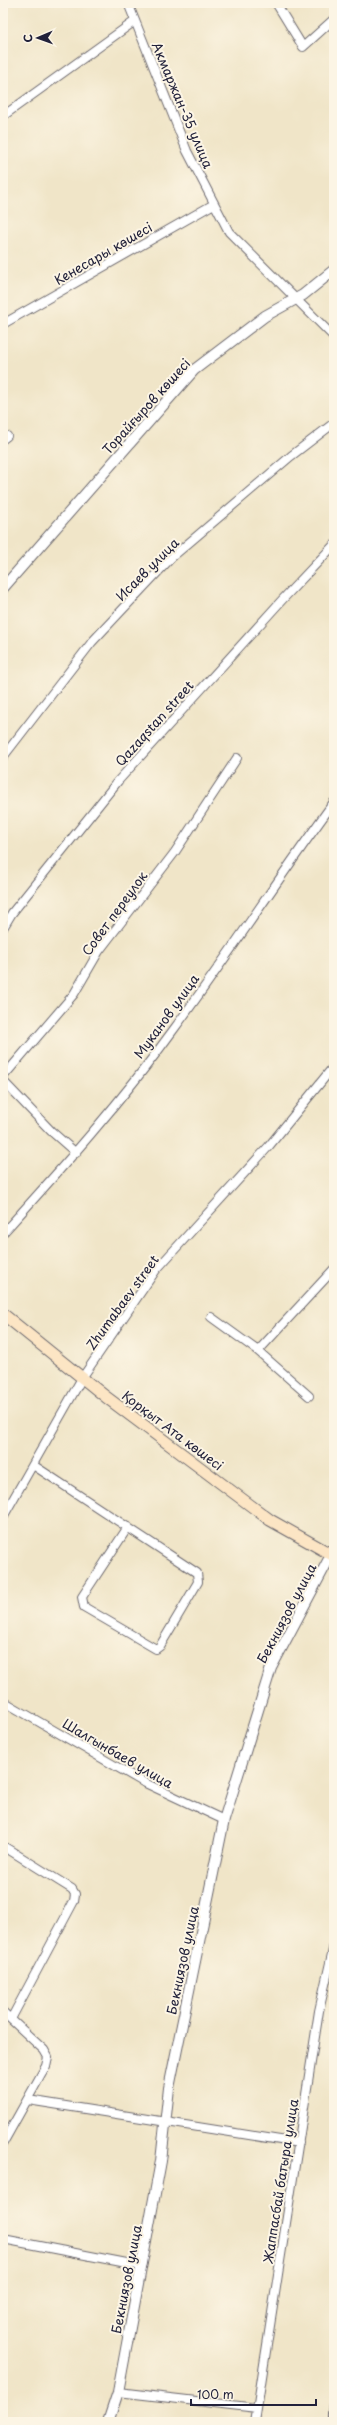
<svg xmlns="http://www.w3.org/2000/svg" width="337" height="2425" font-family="'Playpen Sans',sans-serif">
  <rect width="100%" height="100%" fill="#fcf5e5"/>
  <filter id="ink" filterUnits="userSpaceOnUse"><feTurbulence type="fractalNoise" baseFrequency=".025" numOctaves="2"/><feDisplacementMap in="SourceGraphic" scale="8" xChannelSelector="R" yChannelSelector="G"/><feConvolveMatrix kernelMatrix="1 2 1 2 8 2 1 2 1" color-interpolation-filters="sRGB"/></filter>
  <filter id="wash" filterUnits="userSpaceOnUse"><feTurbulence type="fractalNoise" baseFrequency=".012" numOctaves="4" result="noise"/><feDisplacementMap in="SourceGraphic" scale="16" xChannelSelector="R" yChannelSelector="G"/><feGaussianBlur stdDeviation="0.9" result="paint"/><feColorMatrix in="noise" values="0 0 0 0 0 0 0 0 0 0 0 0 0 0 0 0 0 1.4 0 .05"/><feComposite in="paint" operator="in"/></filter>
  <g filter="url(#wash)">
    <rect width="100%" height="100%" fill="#f0e5c8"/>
  </g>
  <g filter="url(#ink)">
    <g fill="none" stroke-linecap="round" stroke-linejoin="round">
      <g stroke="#6a666c" stroke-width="10">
        <path id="minor" d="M128,3l59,148 42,81 105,105
          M276,3l27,44 31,-28
          M3,116l132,-95
          M3,324l211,-120
          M3,439l4,-3
          M3,757l89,-115 79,-84 120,-102 43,-33
          M3,928l9,-15 106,-132 164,-181 52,-55
          M3,1077l71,-83 25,-43 76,-99 62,-94
          M3,1081l48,50 25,22
          M3,1233c60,-66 119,-132 171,-204 55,-74 105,-152 160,-227
          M211,1317l47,34 51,45
          M258,1351l76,-82
          M33,1465l164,108 1,9 -38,64 -4,3 -72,-42 -2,-10 46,-70
          M3,1517l79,-139 74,-108 113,-124 65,-80
          M3,1701l140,81 81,38
          M3,1846l69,43 3,5 -1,7 -63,118
          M3,2012l41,38 4,7 -2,9 -43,77
          M28,2100l271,43
          M3,2239l139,27
          M118,2392l139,16
          M255,2422l64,-411 15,-66"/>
      </g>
      <g stroke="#6a666c" stroke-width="12">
        <path id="tertiary" d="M3,588l191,-218 71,-54 38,-21 31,-25
          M108,2422l10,-30 43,-231 8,-73 55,-268 47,-152 60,-113"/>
      </g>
      <g stroke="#6a666c" stroke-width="13">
        <path id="secondary" d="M3,1314l103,83 164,123 64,36"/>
      </g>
      <use href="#minor" stroke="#fff" stroke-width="8"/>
      <use href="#tertiary" stroke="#fff" stroke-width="10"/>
      <use href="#secondary" stroke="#fce5c4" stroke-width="11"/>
      <g stroke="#22223b" stroke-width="4">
        <path id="rail" d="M329,2422l5,-96"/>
      </g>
      <use href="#rail" stroke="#fcf5e5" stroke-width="2.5" stroke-dasharray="8" stroke-linecap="butt"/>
    </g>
  </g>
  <g text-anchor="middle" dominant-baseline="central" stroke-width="4" stroke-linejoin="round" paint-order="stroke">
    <g font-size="13" fill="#22223b" stroke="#fcf5e5">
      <text transform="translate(183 105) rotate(67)">Акмаржан-35 улица</text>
      <text transform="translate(103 253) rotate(-30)">Кенесары көшесі</text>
      <text transform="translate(146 406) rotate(-48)">Торайғыров көшесі</text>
      <text transform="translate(147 569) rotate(-45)">Исаев улица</text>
      <text transform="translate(154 723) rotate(-48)">Qazaqstan street</text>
      <text transform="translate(114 913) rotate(-54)">Совет переулок</text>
      <text transform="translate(166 1016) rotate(-54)">Муканов улица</text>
      <text transform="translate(122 1302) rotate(-54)">Zhumabaev street</text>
      <text transform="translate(173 1430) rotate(37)">Қорқыт Ата көшесі</text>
      <text transform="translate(286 1613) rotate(-62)">Бекниязов улица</text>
      <text transform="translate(118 1753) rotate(30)">Шалгынбаев улица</text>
      <text transform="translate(182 1960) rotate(-78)">Бекниязов улица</text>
      <text transform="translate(280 2181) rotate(-81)">Жаппасбай батыра улица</text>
      <text transform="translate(126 2279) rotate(-79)">Бекниязов улица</text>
    </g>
  </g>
  <rect width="337" height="2425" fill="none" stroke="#fcf5e5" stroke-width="16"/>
  <g transform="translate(38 38) rotate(268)" stroke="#fcf5e5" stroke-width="3" paint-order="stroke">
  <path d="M0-3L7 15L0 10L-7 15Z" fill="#22223b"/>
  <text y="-6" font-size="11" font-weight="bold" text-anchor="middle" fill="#22223b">С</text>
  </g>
  <path d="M191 2399v6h125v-6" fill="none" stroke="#22223b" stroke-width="2"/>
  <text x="197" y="2399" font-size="12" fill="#22223b" stroke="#fcf5e5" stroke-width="3" paint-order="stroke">100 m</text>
</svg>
